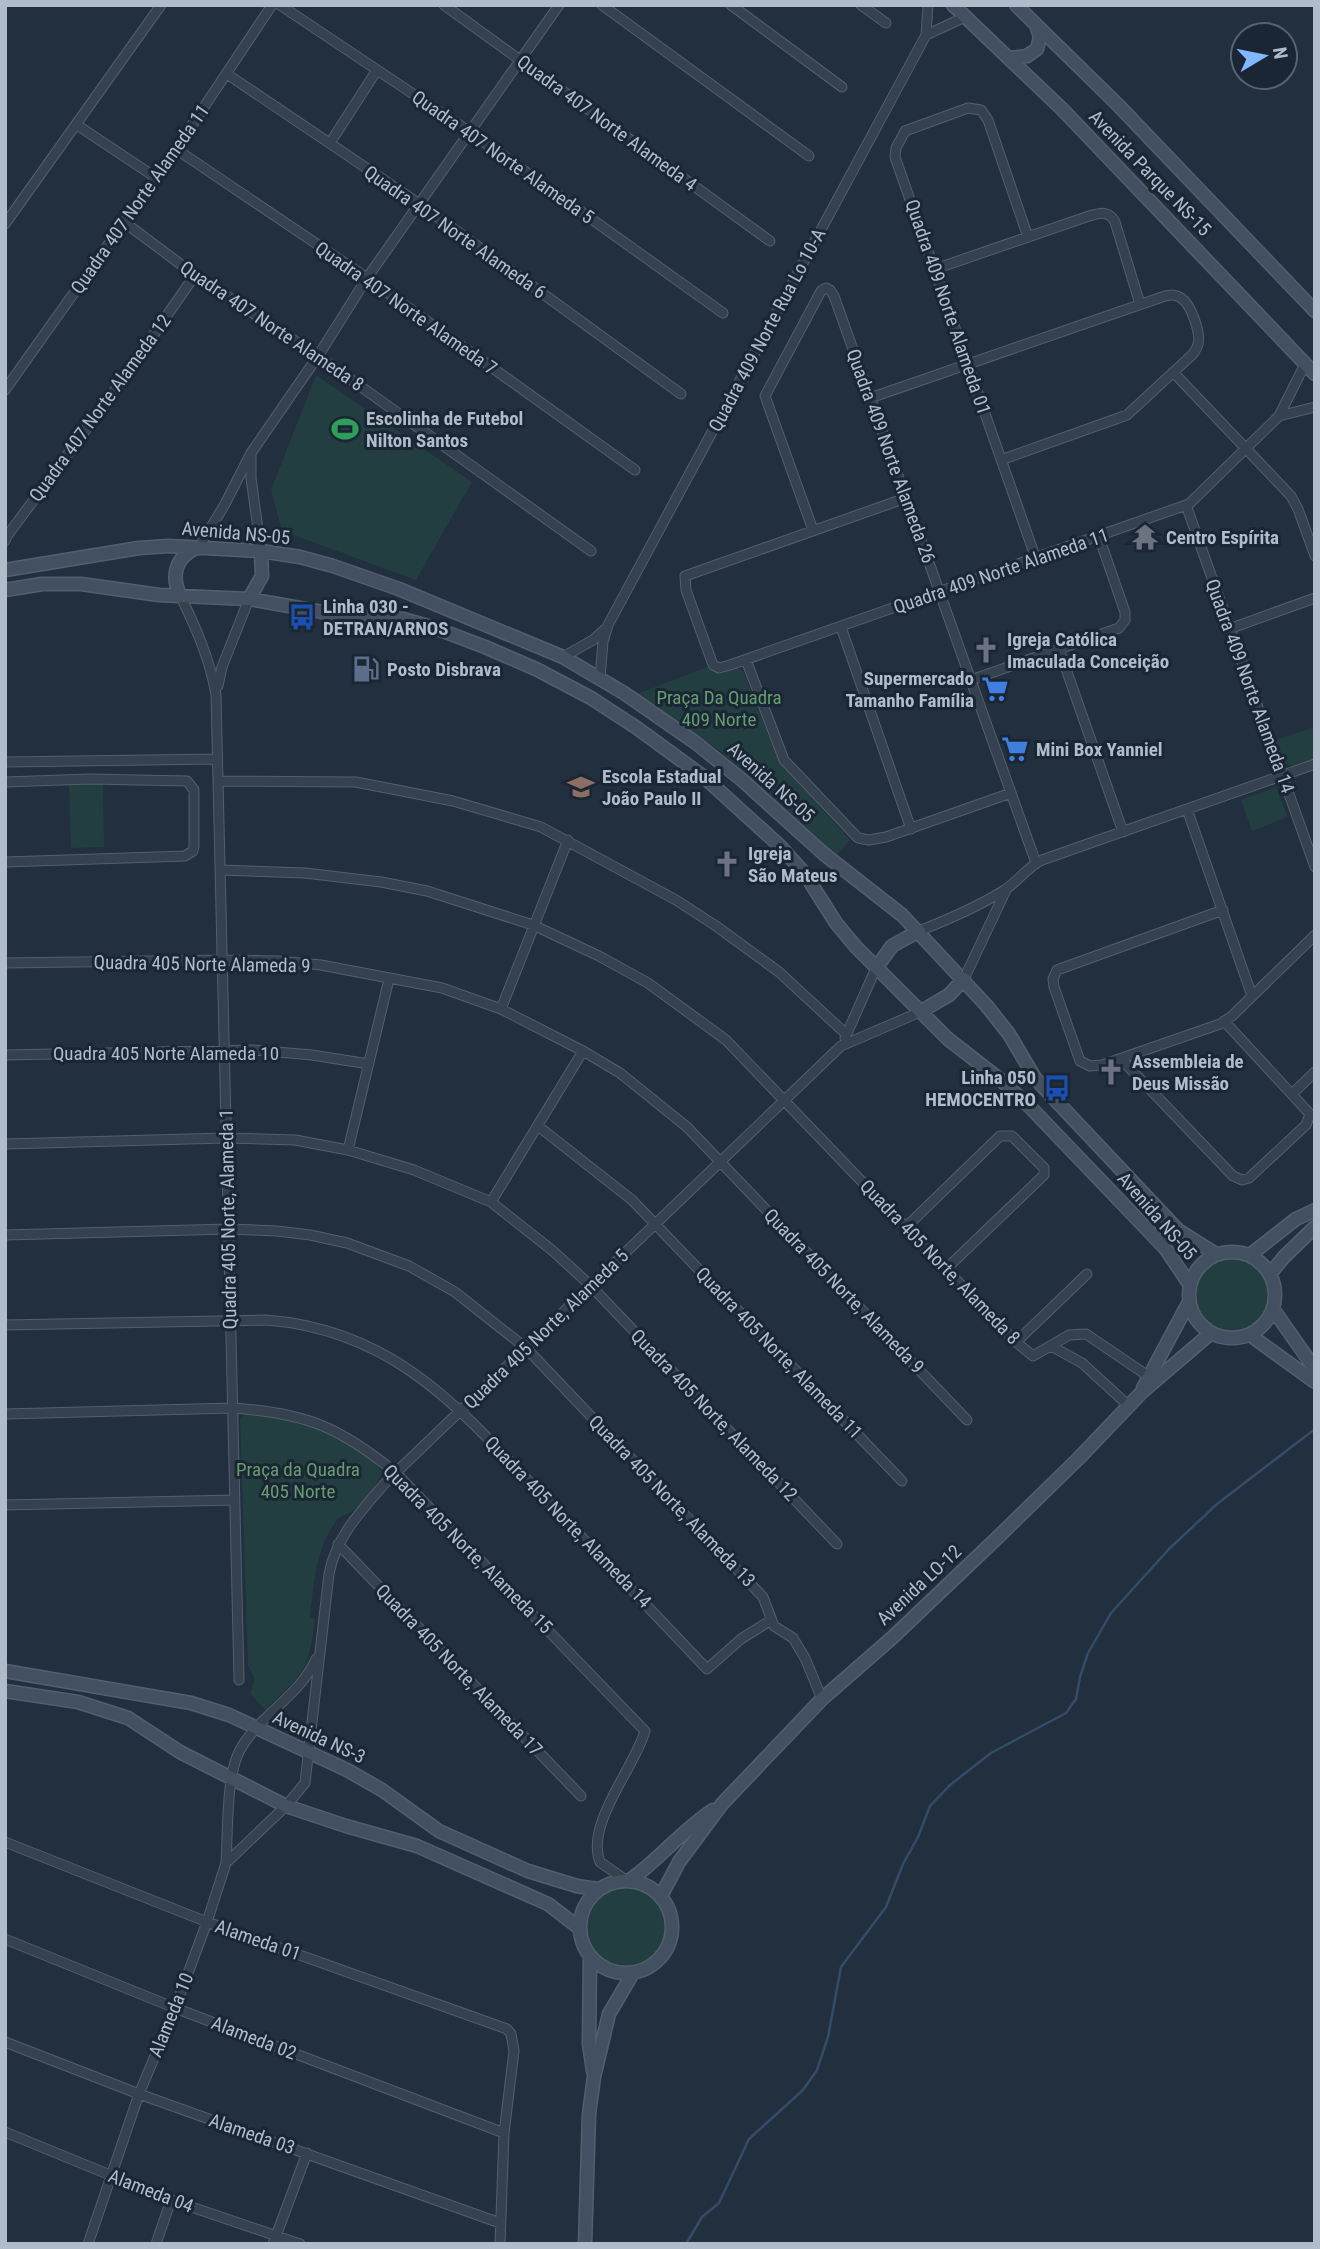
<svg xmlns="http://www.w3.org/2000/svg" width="1320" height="2249" font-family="'Roboto Condensed',sans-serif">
  <rect width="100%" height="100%" fill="#212f3f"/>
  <path fill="#233e40" d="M316,375l156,107 -56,98 -134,-49 -11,-41z
    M707,667l10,6 19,-6 7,4 36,91 71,78 -14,16 -117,-106 -82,-56z
    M1315,727v31l-22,8 -7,-2 -10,-24z
    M103,783l1,64 -33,1 -2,-64z
    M1276,787l12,30 -36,14 -11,-31z
    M1193 1295a39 39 0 1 1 78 0a39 39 0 1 1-78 0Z
    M246,1414c39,0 115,24 136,58 -3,12 -20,31 -30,39 -4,3 -10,4 -14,8 -23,29 -24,64 -28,99l5,1c-6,53 -13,55 -50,91l-15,-16 5,-16 -7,-12 -8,-246z
    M585 1927a41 41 0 1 1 82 0a41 41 0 1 1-82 0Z"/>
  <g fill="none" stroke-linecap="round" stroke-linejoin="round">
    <path stroke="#334c68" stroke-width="2.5" d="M686,2244l16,-27 17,-14 30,-64 54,-49 14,-20 11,-33 13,-70 45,-60 17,-43 15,-27 12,-31 20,-21 41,-32 75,-40 10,-14 4,-22 8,-24 23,-40 58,-64 48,-45 98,-75"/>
    <g stroke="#535f6d" stroke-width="11">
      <path id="street" d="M280,5l190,127 253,181
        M444,5l326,236
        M602,5l207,151
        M731,5l111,82
        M861,5l25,18
        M926,35l39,-18
        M227,74l191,129 263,191
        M77,125l78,52
        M330,143l47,-73
        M176,149l191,129 268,192
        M124,222l71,53 123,81 273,195
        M5,224l156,-219
        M1028,237l-40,-117 -7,-10 -13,-2 -63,23 -9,17 -1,9 141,402
        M935,269l154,-53c11,-3 20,-6 26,6l25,82
        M1173,372l118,124 7,13 17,47
        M5,390l171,-241 96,-144
        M870,398l295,-102c6,-1 11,-2 16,2 10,6 20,35 17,46 -1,5 -3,7 -5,10l-66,61 -126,45
        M1279,416l36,-9
        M251,455v23l10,73
        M906,498l-221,78 1,14 27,75 6,3 11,-3 459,-161 90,-88 26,-52
        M1186,505l129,362
        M813,530l-48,-134 56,-105 5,-3 4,2 4,6 202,567
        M5,541l2,-5 106,-143 82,-118
        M199,547l26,-43 26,-51 67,-97 49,-78 192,-273
        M180,595c16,33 30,64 36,100l23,985
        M841,627l70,202
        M1229,629l86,-31
        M1059,649l64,183
        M563,657l30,-17 12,-11
        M746,660l38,100 74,78 11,2 17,-3 125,-44
        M600,678l3,-36 5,-17 318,-590 2,-30
        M971,680l148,-52 6,-8v-8l-26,-75
        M218,686l4,-19 27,-68
        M5,762l212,-3
        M218,781l138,1 97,19 88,26 135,73 40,26 63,46 67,62
        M5,782l85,-3 97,2 7,9v56l-1,5 -8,5 -180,6
        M1187,809l65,187
        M220,870l85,3 76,9 46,9 106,34 66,31 49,27 78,57 290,302 17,14 36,-21 17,-1 62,42
        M1223,910l-166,60 -4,9 1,8 26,74 10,5 12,-1 118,-41 12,-8 83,-81
        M919,931c28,-11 58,-24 84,-40 15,-9 24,-24 39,-31l273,-96
        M5,963l217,-3 56,1 43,4 121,23 59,21 82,42 37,22 67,54 280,293
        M964,979l42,-89
        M501,1009l67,-169
        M845,1038l31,-70
        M5,1055l248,-5 59,5 57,9
        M1121,1059l112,117 9,4 7,-2 57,-53 4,-11 -86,-93
        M1292,1094l23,-22
        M538,1126l94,74 270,281
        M5,1144l221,-6 69,2 53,10 66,20 77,32 62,49 38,35 246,258
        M348,1150l41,-171
        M491,1202l92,-151
        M906,1227l94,-91h12l32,32v7l-98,94
        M5,1235l224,-6 48,2 33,4 37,8 62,23 46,26 71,56 237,249 11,29 19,12 12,20 17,41
        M5,1325l261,-5c134,10 200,96 286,186 52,54 103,109 155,163l34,-30 30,-19
        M1016,1342l71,-68
        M1051,1346l31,17 47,43
        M5,1414l228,-6c73,5 107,19 163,65l249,258c-10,36 -60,93 -45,131l27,19
        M5,1505l230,-5
        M338,1544l243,252
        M5,1842l202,80 300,107 4,5 3,17 -10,82 -4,111
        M226,1863c2,-30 0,-88 14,-113 19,-35 59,-53 76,-91
        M5,1939l170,69 329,125
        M5,2042l134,52 361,129
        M5,2132l166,68 129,44
        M88,2244l51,-150 36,-86 32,-86 19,-59 60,-57 19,-23 24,-209c7,-38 33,-64 58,-93l454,-435 79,-34
        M156,2244l15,-44
        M273,2244l34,-91"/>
    </g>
    <g stroke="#535f6d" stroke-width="15">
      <path id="secondary" d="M953,5l109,104 253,265
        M1016,5l102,100 197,206
        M1009,58l18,-2 10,-7 3,-12 -4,-12
        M5,570l134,-22 29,-2 93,5 39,6 33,9 66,23 164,68 61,36 72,50 46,37 82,74 78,61 84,90 23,29 26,44 10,11 133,141 38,24
        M5,590l37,-6h39l78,11 90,4 85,15 69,5 32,9 50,19 51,22 55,29 46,30 67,49 77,70 24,27 31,49 20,24 92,92 54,42 29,27 134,140 25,37
        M180,595c-10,-21 -3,-39 18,-48
        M249,599l13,-23 -1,-25
        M876,968l16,-22 27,-15
        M920,1012l29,-17 15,-16
        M1189 1295a43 43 0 1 1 86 0a43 43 0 1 1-86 0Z
        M1250,1255l46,-36 19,-9
        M1270,1274l14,-17 31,-30
        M1273,1309l42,60
        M1250,1335l65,47
        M1143,1388l46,-86
        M5,1671l186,32 38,12 118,55 35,20 57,41 89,40 49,15 20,3
        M5,1691l73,11 50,16 52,34 106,54 60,20 71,20 131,58 30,23
        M630,1880c30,-21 52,-50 83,-70
        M580 1927a46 46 0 1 1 92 0a46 46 0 1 1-92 0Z
        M661,1896l18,-34 43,-58 100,-105 71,-62 103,-98 83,-81 63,-66 69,-59
        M590,1956l-1,88 4,27
        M585,2244l4,-130 5,-37 15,-63 24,-41"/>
    </g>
    <use href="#street" stroke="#35414f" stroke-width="9"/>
    <use href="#secondary" stroke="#435062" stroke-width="12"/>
  </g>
  <defs>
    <g id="stadium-bare" transform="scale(2.1)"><path d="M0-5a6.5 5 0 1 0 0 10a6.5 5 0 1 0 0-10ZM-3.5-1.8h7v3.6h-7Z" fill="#2e9e5b" stroke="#1b2634" stroke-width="2.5" paint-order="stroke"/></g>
    <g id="temple-bare" transform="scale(2.1)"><path d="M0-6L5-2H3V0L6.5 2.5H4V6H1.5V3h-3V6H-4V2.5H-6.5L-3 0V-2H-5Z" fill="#6b7280" stroke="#1b2634" stroke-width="2.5" paint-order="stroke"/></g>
    <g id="bus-bare" transform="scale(2.1)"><path d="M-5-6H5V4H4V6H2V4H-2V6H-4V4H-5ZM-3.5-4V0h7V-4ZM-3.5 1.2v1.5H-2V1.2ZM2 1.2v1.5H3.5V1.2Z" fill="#1a4fb4" stroke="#1b2634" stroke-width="2.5" paint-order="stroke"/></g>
    <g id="church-bare" transform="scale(2.1)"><path d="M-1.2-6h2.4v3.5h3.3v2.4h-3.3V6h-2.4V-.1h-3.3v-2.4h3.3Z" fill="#6b7280" stroke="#1b2634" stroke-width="2.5" paint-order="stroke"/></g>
    <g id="fuel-bare" transform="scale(2.1)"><path d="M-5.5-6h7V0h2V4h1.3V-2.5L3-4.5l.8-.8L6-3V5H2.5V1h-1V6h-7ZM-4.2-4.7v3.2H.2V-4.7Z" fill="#5c6f8a" stroke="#1b2634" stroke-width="2.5" paint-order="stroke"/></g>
    <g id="supermarket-bare" transform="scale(2.1)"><path d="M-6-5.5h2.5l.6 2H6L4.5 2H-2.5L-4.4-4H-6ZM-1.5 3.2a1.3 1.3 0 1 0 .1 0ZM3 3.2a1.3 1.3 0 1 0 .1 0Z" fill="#3f7fe0" stroke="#1b2634" stroke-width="2.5" paint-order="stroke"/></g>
    <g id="school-bare" transform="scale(2.1)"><path d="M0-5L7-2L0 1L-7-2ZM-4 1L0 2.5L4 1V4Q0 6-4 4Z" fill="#8d6e63" stroke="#1b2634" stroke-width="2.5" paint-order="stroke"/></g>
  </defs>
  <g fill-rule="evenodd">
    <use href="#stadium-bare" x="345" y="429"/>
    <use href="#temple-bare" x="1145" y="537"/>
    <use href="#bus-bare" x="302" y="617"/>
    <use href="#church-bare" x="986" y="650"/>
    <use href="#fuel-bare" x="366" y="669"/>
    <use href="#supermarket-bare" x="995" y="689"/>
    <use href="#supermarket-bare" x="1015" y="749"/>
    <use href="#school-bare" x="581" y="787"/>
    <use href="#church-bare" x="727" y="864"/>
    <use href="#church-bare" x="1111" y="1072"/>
    <use href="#bus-bare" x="1057" y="1088"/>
  </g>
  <g text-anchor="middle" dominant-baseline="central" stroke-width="6" stroke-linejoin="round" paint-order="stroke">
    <g font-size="19" fill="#b1bcca" stroke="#1b2634">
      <text transform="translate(607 123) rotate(36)">Quadra 407 Norte Alameda 4</text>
      <text transform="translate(503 157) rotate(35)">Quadra 407 Norte Alameda 5</text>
      <text transform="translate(1150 173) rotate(46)">Avenida Parque NS-15</text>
      <text transform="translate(140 199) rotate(-55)">Quadra 407 Norte Alameda 11</text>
      <text transform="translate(455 232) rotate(35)">Quadra 407 Norte Alameda 6</text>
      <text transform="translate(948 307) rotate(71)">Quadra 409 Norte Alameda 01</text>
      <text transform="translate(406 308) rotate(35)">Quadra 407 Norte Alameda 7</text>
      <text transform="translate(272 326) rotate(34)">Quadra 407 Norte Alameda 8</text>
      <text transform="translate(767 330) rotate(-62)">Quadra 409 Norte Rua Lo 10-A</text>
      <text transform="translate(100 408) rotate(-54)">Quadra 407 Norte Alameda 12</text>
      <text transform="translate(891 456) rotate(70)">Quadra 409 Norte Alameda 26</text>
      <text transform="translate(236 533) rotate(5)">Avenida NS-05</text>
      <text transform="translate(1001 571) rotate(-19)">Quadra 409 Norte Alameda 11</text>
      <text transform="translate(1250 686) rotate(70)">Quadra 409 Norte Alameda 14</text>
      <text transform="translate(771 782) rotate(42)">Avenida NS-05</text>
      <text transform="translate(202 964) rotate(1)">Quadra 405 Norte Alameda 9</text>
      <text x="166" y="1053">Quadra 405 Norte Alameda 10</text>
      <text transform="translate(1157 1216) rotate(49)">Avenida NS-05</text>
      <text transform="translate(228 1219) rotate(-91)">Quadra 405 Norte, Alameda 1</text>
      <text transform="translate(940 1262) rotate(46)">Quadra 405 Norte, Alameda 8</text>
      <text transform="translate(844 1291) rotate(46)">Quadra 405 Norte, Alameda 9</text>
      <text transform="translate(546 1329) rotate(-44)">Quadra 405 Norte, Alameda 5</text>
      <text transform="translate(779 1353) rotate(46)">Quadra 405 Norte, Alameda 11</text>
      <text transform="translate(714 1415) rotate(46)">Quadra 405 Norte, Alameda 12</text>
      <text transform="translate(672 1501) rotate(46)">Quadra 405 Norte, Alameda 13</text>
      <text transform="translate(568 1522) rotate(46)">Quadra 405 Norte, Alameda 14</text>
      <text transform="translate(468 1549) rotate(45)">Quadra 405 Norte, Alameda 15</text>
      <text transform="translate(919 1585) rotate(-43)">Avenida LO-12</text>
      <text transform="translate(459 1670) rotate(46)">Quadra 405 Norte, Alameda 17</text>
      <text transform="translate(319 1737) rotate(25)">Avenida NS-3</text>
      <text transform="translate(258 1940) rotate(19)">Alameda 01</text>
      <text transform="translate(171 2015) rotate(-68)">Alameda 10</text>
      <text transform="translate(254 2038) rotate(21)">Alameda 02</text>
      <text transform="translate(252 2134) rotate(19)">Alameda 03</text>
      <text transform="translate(151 2191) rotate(21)">Alameda 04</text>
    </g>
    <g font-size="19" font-weight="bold" fill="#b1bcca" stroke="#1b2634" text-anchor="start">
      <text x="366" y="418">Escolinha de Futebol<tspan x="366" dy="22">Nilton Santos</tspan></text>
      <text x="1166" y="537">Centro Espírita</text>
      <text x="323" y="606">Linha 030 -<tspan x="323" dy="22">DETRAN/ARNOS</tspan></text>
      <text x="1007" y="639">Igreja Católica<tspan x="1007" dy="22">Imaculada Conceição</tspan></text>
      <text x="387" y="669">Posto Disbrava</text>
      <text x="974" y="678" text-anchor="end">Supermercado<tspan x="974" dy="22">Tamanho Família</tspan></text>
      <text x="1036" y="749">Mini Box Yanniel</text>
      <text x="602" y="776">Escola Estadual<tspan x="602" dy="22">João Paulo II</tspan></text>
      <text x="748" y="853">Igreja<tspan x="748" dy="22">São Mateus</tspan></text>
      <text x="1132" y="1061">Assembleia de<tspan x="1132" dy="22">Deus Missão</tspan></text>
      <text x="1036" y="1077" text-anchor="end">Linha 050<tspan x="1036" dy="22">HEMOCENTRO</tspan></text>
    </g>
    <g font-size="19" fill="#669d70" stroke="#1b2634">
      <text x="719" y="697">Praça Da Quadra<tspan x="719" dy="22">409 Norte</tspan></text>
      <text x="298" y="1469">Praça da Quadra<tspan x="298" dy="22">405 Norte</tspan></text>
    </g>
  </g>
  <rect width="1320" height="2249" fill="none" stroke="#b1bcca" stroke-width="14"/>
  <g transform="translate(1264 56) rotate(80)"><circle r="33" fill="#1b2634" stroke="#576270" stroke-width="2"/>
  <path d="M0-5L12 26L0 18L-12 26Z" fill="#81b8ff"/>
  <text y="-10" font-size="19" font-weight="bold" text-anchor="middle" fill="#b1bcca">N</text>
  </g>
</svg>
